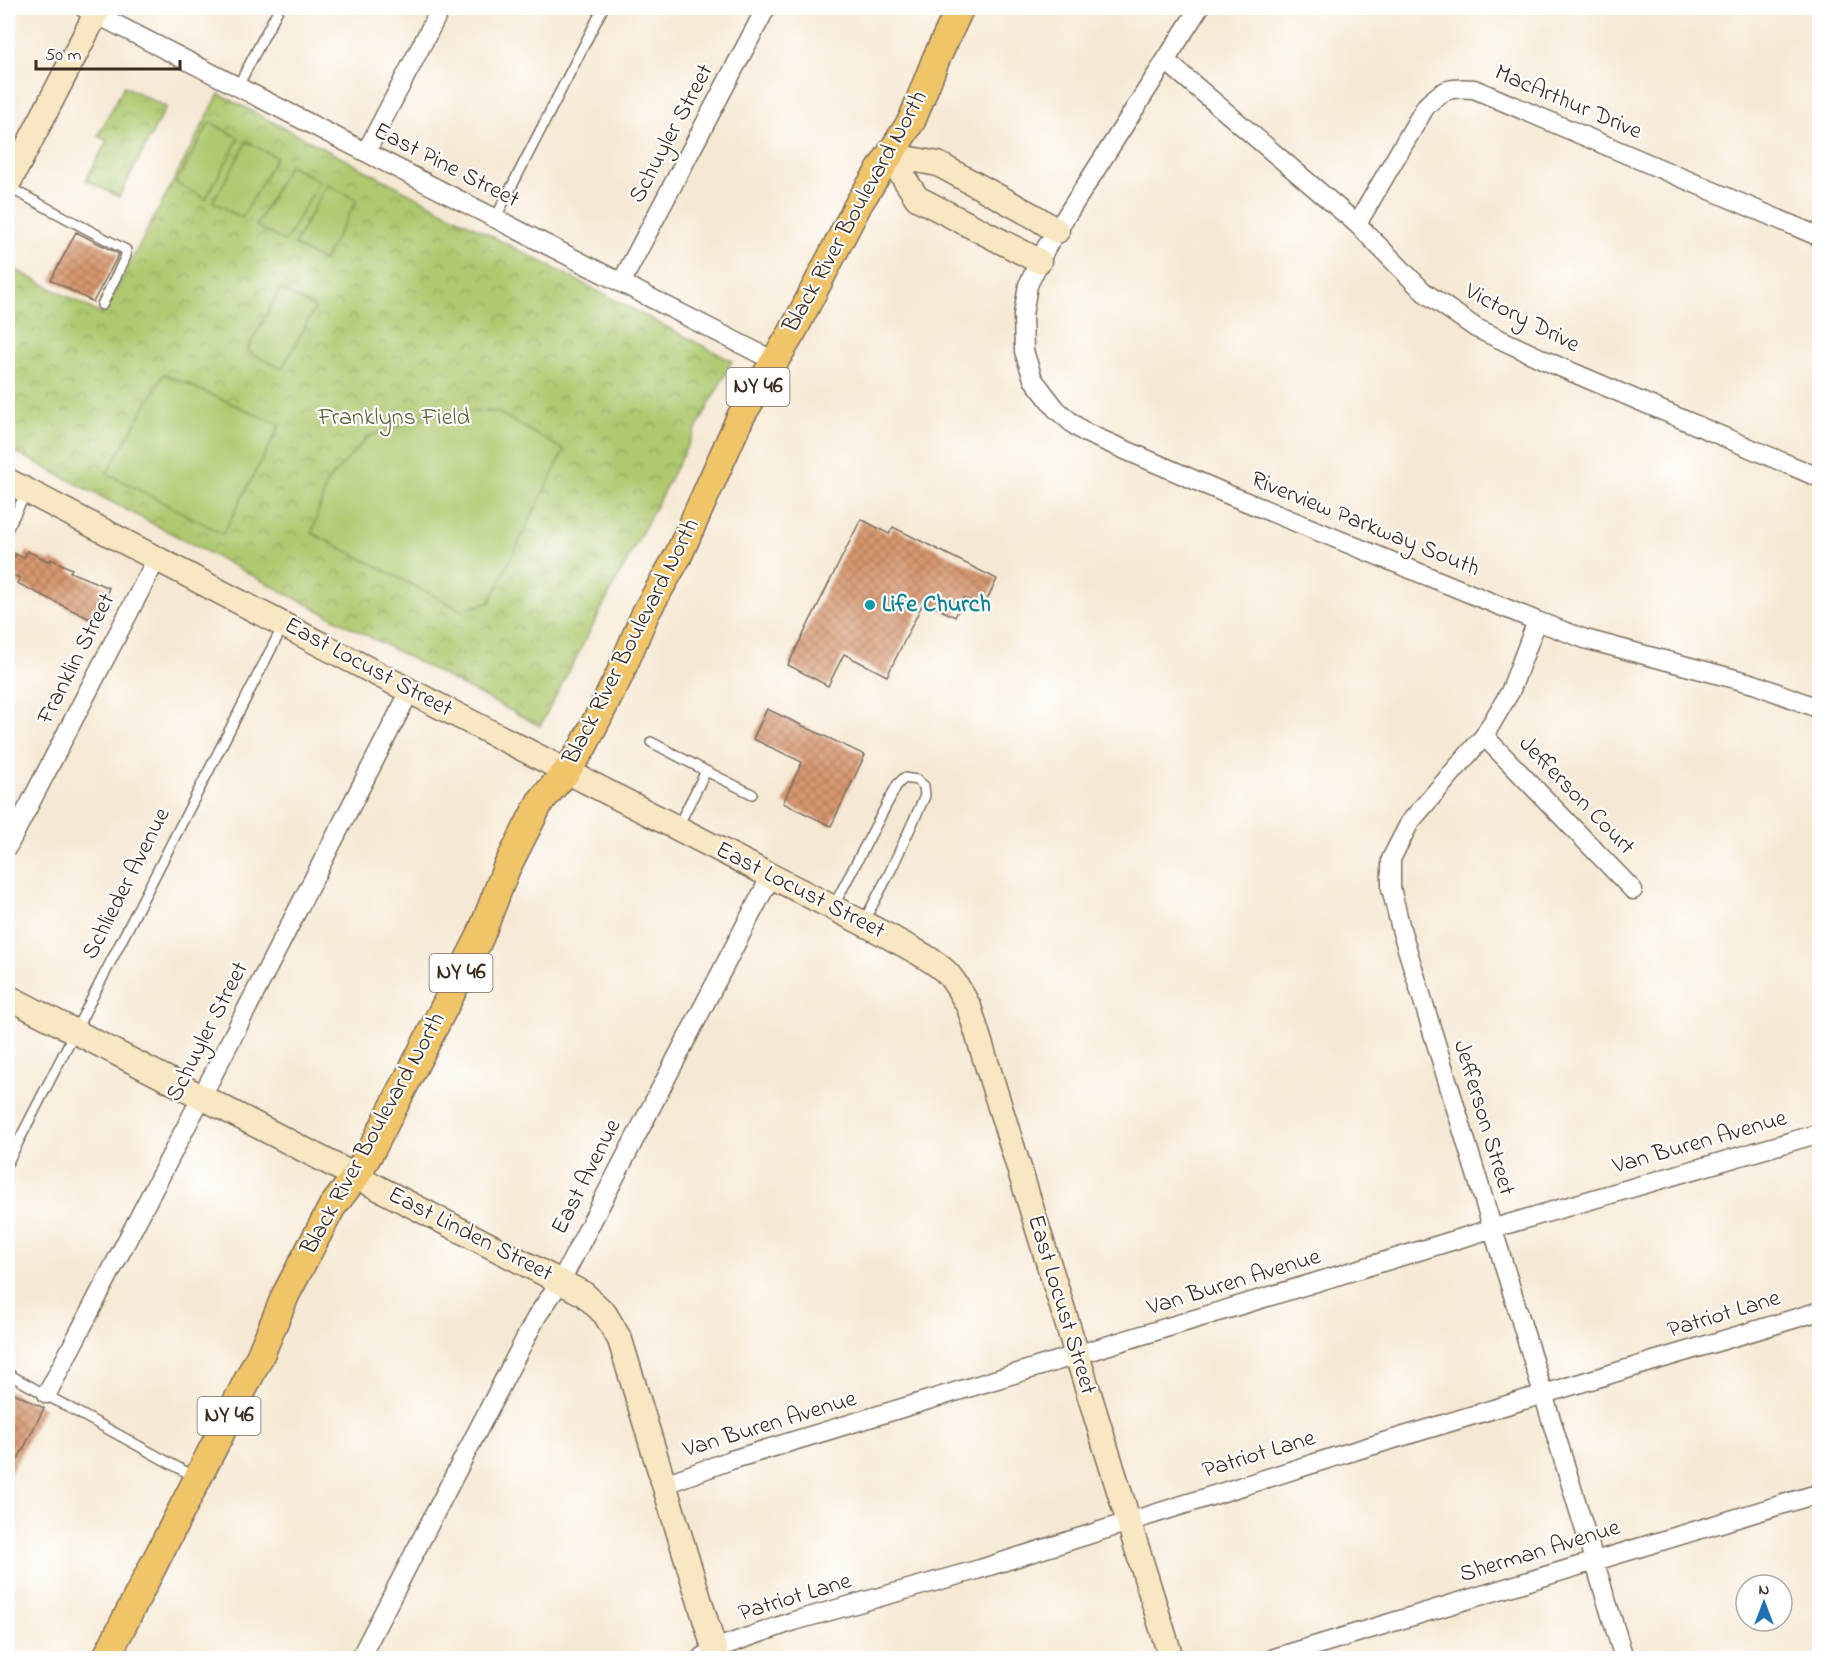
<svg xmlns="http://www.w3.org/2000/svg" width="1827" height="1666" font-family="'Indie Flower',sans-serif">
  <defs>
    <pattern id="park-crowns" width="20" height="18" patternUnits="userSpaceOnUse" patternTransform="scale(1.5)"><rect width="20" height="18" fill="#aec970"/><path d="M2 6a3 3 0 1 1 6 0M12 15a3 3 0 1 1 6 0" fill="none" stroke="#8fa35b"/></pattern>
    <pattern id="building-cross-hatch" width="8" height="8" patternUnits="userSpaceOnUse" patternTransform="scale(1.5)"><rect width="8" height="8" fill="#d79870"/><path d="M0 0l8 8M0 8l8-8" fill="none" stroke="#b07c5b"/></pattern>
  </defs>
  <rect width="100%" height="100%" fill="#fff"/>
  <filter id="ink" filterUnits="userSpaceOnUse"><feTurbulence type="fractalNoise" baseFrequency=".0167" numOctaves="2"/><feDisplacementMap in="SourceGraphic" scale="12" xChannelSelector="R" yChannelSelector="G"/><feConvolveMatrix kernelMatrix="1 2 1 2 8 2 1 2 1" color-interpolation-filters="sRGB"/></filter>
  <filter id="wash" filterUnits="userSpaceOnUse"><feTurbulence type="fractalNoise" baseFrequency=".008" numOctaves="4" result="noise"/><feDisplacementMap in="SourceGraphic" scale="24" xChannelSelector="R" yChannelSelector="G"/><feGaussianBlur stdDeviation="1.35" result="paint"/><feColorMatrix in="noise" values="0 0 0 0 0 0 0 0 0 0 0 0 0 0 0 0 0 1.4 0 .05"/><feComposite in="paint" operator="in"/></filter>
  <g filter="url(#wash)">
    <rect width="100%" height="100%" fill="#f6e9d4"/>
    <path fill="url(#park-crowns)" stroke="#747a47" stroke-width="1.5" d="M124,86l42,21 -47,90 -33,-17 21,-39 -9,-5z
      M219,94l513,267 -192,365 -532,-278v-182l95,49z"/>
    <path fill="#aec970" stroke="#747a47" stroke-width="1.5" d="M210,122l29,16 -33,61 -30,-16z
      M247,142l29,15 -34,61 -29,-16z
      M289,165l30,16 -34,61 -29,-16z
      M327,184l30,16 -34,61 -29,-16z
      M280,289l35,19 -33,61 -35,-18z
      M164,374l116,51 -57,109 -116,-61z
      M443,411l54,1 67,38 -75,153 -28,7 -149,-77 15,-51 42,-46z"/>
    <g id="blocks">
      <path fill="url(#building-cross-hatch)" d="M76,232l43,22 -26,48 -42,-22z
        M861,519l28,15 4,-7 104,52 -14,29 -19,-10 -9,19 -31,-16 -37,75 -43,-22 -16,32 -40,-21z
        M27,551l23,11 1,-3 21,10 -2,3 39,16 -13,30 -5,-2 -1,3 -73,-36 3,-5 -12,-6v-3l7,-15 9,4z
        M767,709l98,46 -34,71 -48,-23 19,-41 -49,-23z
        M8,1390l36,18 -36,71z"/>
    </g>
  </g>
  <g filter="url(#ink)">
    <use href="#blocks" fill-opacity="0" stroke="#7c6d5e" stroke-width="1.5"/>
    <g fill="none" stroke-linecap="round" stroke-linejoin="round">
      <g stroke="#7c6d5e" stroke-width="12">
        <path id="lane" d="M238,86l41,-78
          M8,187l118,63v6l-24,49
          M495,219l108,-211
          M8,528l19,-37
          M651,742l55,29 -28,55
          M706,771l46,23
          M833,907l64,-122 7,-7 13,2 7,6 1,10 -36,78 -26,49
          M8,1162l275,-536
          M8,1374l187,103"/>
      </g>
      <g stroke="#7c6d5e" stroke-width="21">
        <path id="street" d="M84,8l690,353
          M1199,8l-152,238 -19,39 -5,30 1,36 9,28 23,30 17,15 13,9 141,61 310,127 48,18 169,45 66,25
          M1166,61l191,163 67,68 52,36 77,36 267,114
          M366,152l75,-144
          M1357,224l69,-118c17,-17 24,-19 48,-17l346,148
          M621,283l145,-275
          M1537,621l-27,71 -26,44 -74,86 -19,37v29l10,41 223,729
          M1484,736l149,154
          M8,846l149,-288
          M47,1394l155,-298 208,-405
          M665,1484l66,-24 760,-231 329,-96
          M360,1658l177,-342 24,-35 210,-405
          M701,1658l13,-9 80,-28 186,-52 354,-112 486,-146
          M1274,1658l546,-165"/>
      </g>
      <g stroke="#7c6d5e" stroke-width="27">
        <path id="secondary" d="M889,155l28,43 122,63
          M889,155l49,9 99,54 20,13
          M8,184l91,-176
          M8,481l402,210 480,246c19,11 40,20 56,35 10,10 16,23 23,35l202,651
          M8,997l576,297 21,20 15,26 97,318"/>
      </g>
      <g stroke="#7c6d5e" stroke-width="30">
        <path id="primary" d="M106,1658l154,-302 26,-62 46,-87 24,-31 17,-29 107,-210 26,-68 34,-67 26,-30 17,-25 36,-71 27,-64 32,-56 63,-140 52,-85 66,-128 53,-83 24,-61 24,-51"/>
      </g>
      <use href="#lane" stroke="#fff" stroke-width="9"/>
      <use href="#street" stroke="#fff" stroke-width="18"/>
      <use href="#secondary" stroke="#f9e7c3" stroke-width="24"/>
      <use href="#primary" stroke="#f0c469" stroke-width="27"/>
    </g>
  </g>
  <circle fill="#0f9aa8" stroke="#fff" stroke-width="2" cx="870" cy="605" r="6"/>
  <g text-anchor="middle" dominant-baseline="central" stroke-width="4.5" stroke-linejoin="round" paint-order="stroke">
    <g fill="#fff" stroke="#766a62" stroke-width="1.5">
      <rect x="726.5" y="368" width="63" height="38" rx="4.5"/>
      <rect x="429.5" y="954" width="63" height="38" rx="4.5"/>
      <rect x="197.5" y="1397" width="63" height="38" rx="4.5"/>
    </g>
    <g font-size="22" font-weight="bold" fill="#3b2a1e">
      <text x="758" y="387">NY 46</text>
      <text x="461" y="973">NY 46</text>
      <text x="229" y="1416">NY 46</text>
    </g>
    <g font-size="24" fill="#3b2a1e" stroke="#fff">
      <text transform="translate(1568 103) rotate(23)">MacArthur Drive</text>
      <text transform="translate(672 134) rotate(-62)">Schuyler Street</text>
      <text transform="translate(446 166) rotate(27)">East Pine Street</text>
      <text transform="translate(856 212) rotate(-61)">Black River Boulevard North</text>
      <text transform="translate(1522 319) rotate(27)">Victory Drive</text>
      <text transform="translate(1365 525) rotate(22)">Riverview Parkway South</text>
      <text transform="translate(632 642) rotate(-63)">Black River Boulevard North</text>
      <text transform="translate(77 659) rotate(-63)">Franklin Street</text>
      <text transform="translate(368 668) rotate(28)">East Locust Street</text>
      <text transform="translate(1576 796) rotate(46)">Jefferson Court</text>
      <text transform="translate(127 884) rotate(-63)">Schlieder Avenue</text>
      <text transform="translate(800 891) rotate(27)">East Locust Street</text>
      <text transform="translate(208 1032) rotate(-63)">Schuyler Street</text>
      <text transform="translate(1483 1118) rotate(73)">Jefferson Street</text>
      <text transform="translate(374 1134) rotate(-61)">Black River Boulevard North</text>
      <text transform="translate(1700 1143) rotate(-16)">Van Buren Avenue</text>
      <text transform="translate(587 1177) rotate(-63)">East Avenue</text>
      <text transform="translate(470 1235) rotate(27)">East Linden Street</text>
      <text transform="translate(1234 1283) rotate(-17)">Van Buren Avenue</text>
      <text transform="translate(1061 1305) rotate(73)">East Locust Street</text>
      <text transform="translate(1724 1315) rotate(-17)">Patriot Lane</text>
      <text transform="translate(770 1425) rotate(-17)">Van Buren Avenue</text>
      <text transform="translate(1259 1455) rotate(-17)">Patriot Lane</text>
      <text transform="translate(1540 1552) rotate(-17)">Sherman Avenue</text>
      <text transform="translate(795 1598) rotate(-17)">Patriot Lane</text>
    </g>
    <g font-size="24" fill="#5e5a37" stroke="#fff">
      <text x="394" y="418">Franklyns Field</text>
    </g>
    <g font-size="24" font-weight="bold" fill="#0d838f" stroke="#fff" text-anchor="start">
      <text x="882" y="605">Life Church</text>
    </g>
  </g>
  <rect width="1827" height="1666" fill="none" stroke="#fff" stroke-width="30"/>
  <g transform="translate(1764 1603)"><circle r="28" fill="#ffffff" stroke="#b1aaa5" stroke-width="1.5"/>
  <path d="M0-4.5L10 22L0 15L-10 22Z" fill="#1f6fb2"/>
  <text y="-9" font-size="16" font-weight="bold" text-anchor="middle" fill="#3b2a1e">N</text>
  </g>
  <path d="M36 60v9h144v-9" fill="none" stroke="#3b2a1e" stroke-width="3"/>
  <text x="45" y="60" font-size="18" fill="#3b2a1e" stroke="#ffffff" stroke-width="4.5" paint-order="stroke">50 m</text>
</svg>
